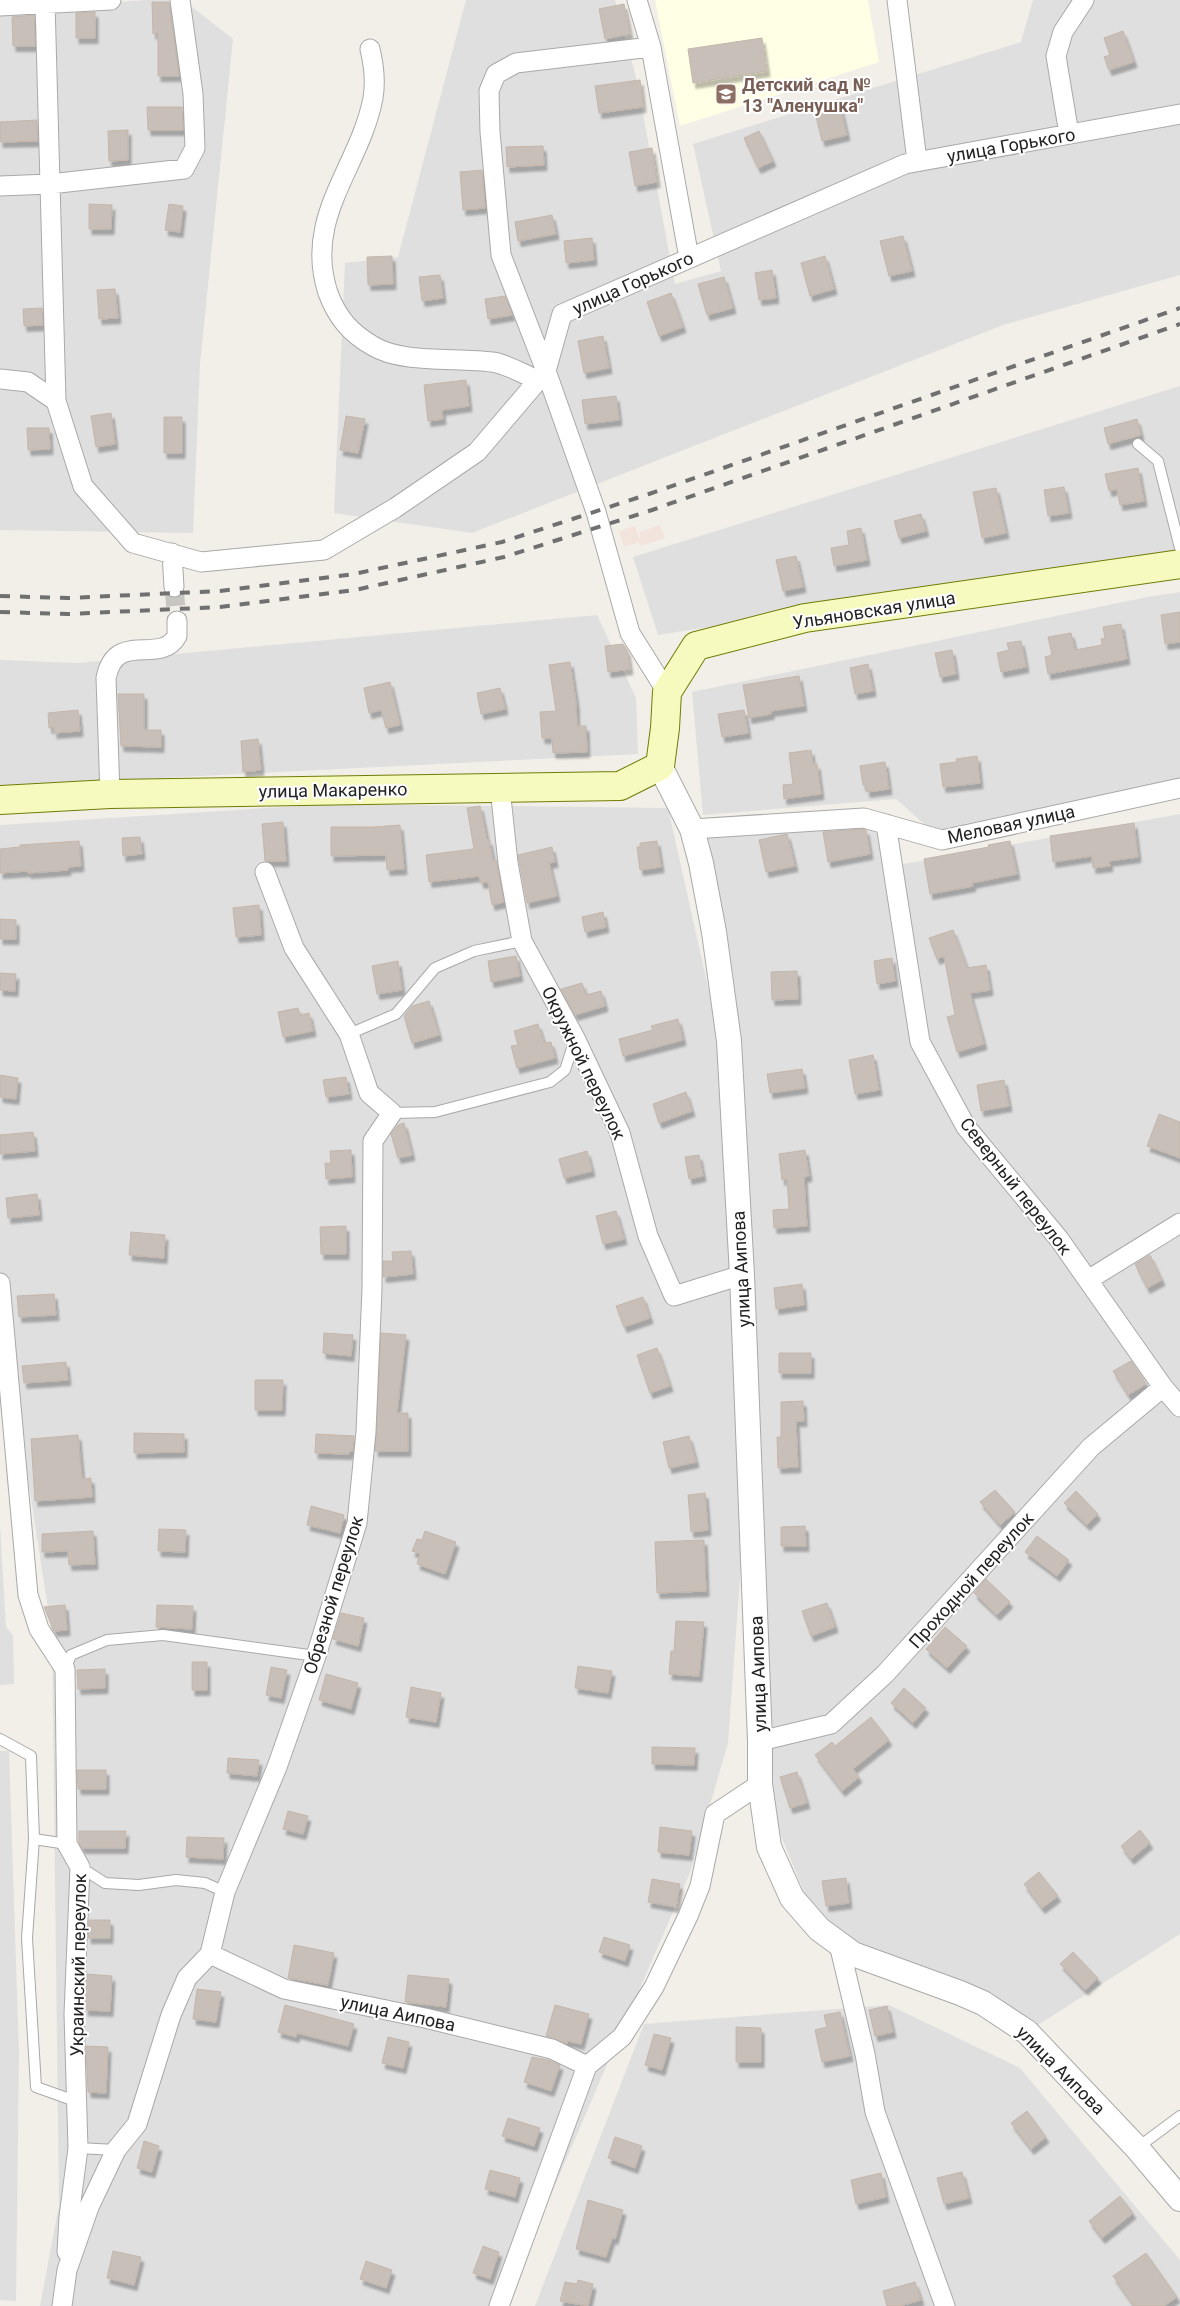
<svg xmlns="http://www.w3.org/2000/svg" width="1180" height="2306" font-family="Roboto,sans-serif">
  <defs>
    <filter id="shadow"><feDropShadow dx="3" dy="5.5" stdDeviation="1" flood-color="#0004"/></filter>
  </defs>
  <rect width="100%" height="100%" fill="#f2efe9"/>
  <path fill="#e0dfdf" d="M146,0h37l50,39 -33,325 -7,169 -193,-3v-520z
    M466,0h149l21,77 39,207 46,-13 -28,-127 328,-102 12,-42h147v275l-177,50 -531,208 -138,-20 11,-250 53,-6z
    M1180,386v167l-522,82 -25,-78z
    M1180,592v204l-238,44 -46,-41 -193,16 -11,-123 455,-95z
    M597,615l39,83 2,56 -638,32v-126l77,3z
    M330,804l338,4 55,246 -31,-225 194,-5 7,42 287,-52v1120l-153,98 -208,-103 -59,-145 -27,-444 8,225 -13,178 -37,127 -188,436h-463l19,-101 -7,-570 -52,-339v-471z
    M0,1526l6,101 7,8 1,49 -14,1z
    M0,1751h9l10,302 -3,248 -16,-1z
    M889,2005l131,63 160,192v46h-645l109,-282z"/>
  <path fill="#ffffe5" d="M655,0h213l11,62 -199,64z"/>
  <path fill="#f3e3dd" d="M660,525l5,13 -24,8 -2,-4 -15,5 -5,-16 16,-5 4,12 2,-1 -2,-5z"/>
  <path fill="#c7bfb8" stroke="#c4b6ab" filter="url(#shadow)" d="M152,2h17l10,74h-21v-43l-5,1z
    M624,4l6,30 -25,5 -6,-30z
    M95,12v26h-19v-25z
    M34,15l1,31h-22l-1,-29z
    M1123,31l11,31 -25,8 -5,-13 6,-2 -6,-17z
    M762,38l5,33 -74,12 -5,-34z
    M640,80l3,27 -44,6 -4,-27z
    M840,106l7,29 -25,6 -7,-29z
    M147,107h35l1,23h-35z
    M37,120l1,21 -38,1v-20z
    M128,130v30l-19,1 -1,-30z
    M759,131l14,30 -15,7 -14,-30z
    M543,146l1,19 -37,2 -1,-20z
    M652,148l5,34 -22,4 -6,-34z
    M482,170l3,38 -22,2 -3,-38z
    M89,204l23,1 -1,24h-22z
    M169,204l14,2 -3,26 -15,-2z
    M552,215l4,19 -38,7 -3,-19z
    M903,236l9,35 -23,5 -9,-35z
    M592,238l2,22 -28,3 -2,-22z
    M392,256l1,28 -25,1 -1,-28z
    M825,256l9,33 -24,7 -9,-33z
    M772,270l4,28 -17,2 -4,-27z
    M440,275l3,23 -21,3 -3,-24z
    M724,277l9,31 -26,7 -9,-31z
    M115,289l3,29 -19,1 -2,-29z
    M671,293l12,34 -24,9 -12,-34z
    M505,296l7,19 -24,4 -3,-20z
    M42,308l1,17 -19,1 -1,-17z
    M603,336l6,32 -25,5 -6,-32z
    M466,380l3,26 -27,4 1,9 -15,2 -4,-36z
    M616,396l3,24 -34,4 -3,-24z
    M111,413l4,31 -19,3 -5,-31z
    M346,416l19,3 -7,34 -18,-3z
    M164,417h18v36h-18z
    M1137,419l4,16 -33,9 -4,-16z
    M27,428h22l1,21 -22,1z
    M1138,468l6,33 -24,4 -3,-16 -8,2 -4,-17z
    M1064,487l5,26 -21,3 -4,-26z
    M996,488l10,45 -24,5 -9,-46z
    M921,514l5,17 -27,7 -5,-17z
    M861,528l6,32 -33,6 -3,-18 18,-3 -2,-14z
    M796,556l7,31 -20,4 -7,-31z
    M1180,612v30l-15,2 -4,-29z
    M1121,624l6,35 -79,15 -3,-17 7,-2 -4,-18 23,-4 4,17 27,-5 -1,-6 4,-1 -2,-11z
    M1021,641l5,26 -25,5 -4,-19 12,-3 -2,-7z
    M623,644l4,6 3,19 -22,3 -3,-26z
    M952,650l4,24 -16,3 -5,-24z
    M570,662l6,40 1,24h9l1,26 -34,1 -1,-15h-10l-2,-26 16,-1 -7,-46z
    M868,664l5,27 -18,3 -5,-26z
    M799,676l5,30 -33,5v3l-22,4 -6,-33z
    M390,682l10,43 -14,3 -5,-18 -12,3 -5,-25z
    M500,688l5,21 -24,5 -4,-21z
    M118,694h26v36h17v17l-40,-1z
    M78,710l2,21 -26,2v-6l-5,1 -1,-15z
    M744,710l4,23 -26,4 -4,-23z
    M258,739l3,31 -18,2 -2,-31z
    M811,750l2,14h4l4,30 -37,5 -1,-14 10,-1 -4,-31z
    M977,756l3,27 -37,4 -3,-23 17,-2 -1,-3z
    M885,762l4,27 -22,3 -1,-7h-3l-3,-19z
    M480,806l7,34h2l4,21 3,-1 8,42 -12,3 -4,-23 -7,1 -2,-7 -50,6 -3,-27 48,-6 -7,-41z
    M283,822l3,39h-21l-3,-37z
    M1134,823l4,34 -29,4 1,5 -17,2 -1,-12 -39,6 -3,-26z
    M400,825l4,44 -17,1 -1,-15 -55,1v-29h43z
    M863,829l3,1 4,24 -42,8 -5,-30z
    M787,834l8,32 -29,6 -7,-32z
    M140,837l2,17 -19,2 -1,-18z
    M79,841l2,25 -13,1v3l-40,3v-2l-28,2v-24l20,-2v-2z
    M657,841l4,26 -21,3 -3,-23h3v-4z
    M1010,841l7,33 -45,9 1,3 -43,8 -6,-35 65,-12 -1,-2z
    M552,847l3,15 -6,1 8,33 -30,7 -9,-48z
    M259,905l2,30 -25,2 -3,-29z
    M603,912l3,15 -21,5 -3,-15z
    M0,919l16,1v19h-16z
    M953,930l14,38 19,-3 4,25 -20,3 14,51 -27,8 -10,-35 8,-2 -11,-59 -7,3 -8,-21z
    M516,956l4,20 -29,6 -3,-21z
    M892,958l3,23 -18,3 -3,-23z
    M398,961l4,29 -25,4 -5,-28z
    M797,971l1,28 -26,1 -1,-28z
    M0,973l16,1 -1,17 -15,-1z
    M582,983l4,12 15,-4 4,15 -30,9 -14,-26z
    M429,1001l10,34 -27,8 -8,-27 8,-10z
    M298,1008l2,7 9,-2 4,18 -30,6 -5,-25z
    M678,1019l5,21 -60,16 -4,-17 34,-9 -2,-4z
    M538,1024l6,19 7,-1 4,16 -38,10 -6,-22 7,-1 -4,-14z
    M873,1055l6,35 -24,4 -6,-34z
    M802,1069l3,19 -35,5 -3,-19z
    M0,1075l18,3 -2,21 -16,-2z
    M346,1077l3,17 -23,3 -3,-17z
    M1004,1080l5,26 -28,5 -4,-26z
    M686,1092l6,19 -33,12 -6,-19z
    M1159,1114l21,8v36l-33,-12z
    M404,1123l8,32 -14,3 -7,-24 7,-9z
    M33,1132l2,19 -35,3v-19z
    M351,1150l1,27 -26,2 -1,-16h6l-1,-12z
    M805,1150l4,26 -5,1 3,49 -33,2 -1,-18 16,-1 -2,-30 -5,1 -3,-26z
    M587,1151l5,20 -28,7 -5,-19z
    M699,1155l4,21 -14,3 -4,-22z
    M37,1194l2,21 -31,3 -2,-20z
    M616,1211l8,28 -21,5 -7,-28z
    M346,1226v28h-25l-1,-27z
    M131,1232l34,3 -1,23 -35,-3z
    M411,1251l2,23 -30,3v-16h10l-1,-9z
    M1150,1255l12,25 -15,8 -12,-24z
    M802,1284l2,21 -28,4 -2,-21z
    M54,1294l2,21 -37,2 -2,-21z
    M643,1297l7,21 -26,9 -8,-21z
    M324,1333l29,2 -2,21 -28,-3z
    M381,1333l25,2 -9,78h11v38h-33z
    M657,1348l13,38 -20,7 -13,-38z
    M779,1353h32v20h-32z
    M1131,1361l15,23 -18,11 -15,-24z
    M66,1362l2,18 -44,3 -2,-17z
    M255,1380h28l-1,30h-27z
    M803,1401l1,20h-8l2,46 -20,1 -1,-31h4v-35z
    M134,1433l50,1v18l-50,1z
    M316,1434l38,2 -1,15h-3l-1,3 -34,-1z
    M78,1435l4,44 9,-1 1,19 -57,4 -4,-62z
    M689,1436l7,26 -27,6 -6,-26z
    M995,1490l20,22 -15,13 -20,-23z
    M1076,1491l22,23 -11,11 -23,-22z
    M705,1493l3,37 -17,2 -3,-37z
    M311,1506l33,9 -4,18 -33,-8z
    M805,1526l1,20h-25v-19z
    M159,1529l27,1 -1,22 -27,-1z
    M93,1531l2,33 -26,1 -1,-14 -26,1v-18z
    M425,1531l31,11 -11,32 -28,-10 3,-10 -8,-3 5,-12 5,1z
    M1037,1536l32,24 -12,16 -32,-24z
    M704,1540l2,51 -49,2 -2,-51z
    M986,1579l24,23 -13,13 -23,-22z
    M827,1603l8,24 -24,9 -9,-25z
    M65,1605l2,25 -13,1 -10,-24z
    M157,1605l36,1 -1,23 -36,-2z
    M341,1613l23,5 -6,28 -25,-7z
    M676,1621l28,1 -5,54 -30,-2 2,-23h3z
    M945,1627l22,19 -20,22 -21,-19z
    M192,1662h15v28h-15z
    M578,1666l34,5 -4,22 -33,-5z
    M271,1667l16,3 -6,28 -15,-3z
    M105,1669v19l-27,1 -1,-19z
    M326,1674l32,9 -7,26 -32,-9z
    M411,1687l30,6 -5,29 -30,-5z
    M904,1688l22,20 -13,15 -22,-20z
    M871,1717l18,23 -36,29 6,8 -17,14 -27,-36 17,-13 3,4z
    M652,1747l43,1 -1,17 -42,-1z
    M228,1758l31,2 -2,16 -30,-3z
    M77,1770h29v19h-28z
    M797,1772l10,31 -17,5 -10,-31z
    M288,1811l20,5 -5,18 -20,-5z
    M660,1827l32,4 -3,24 -31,-3z
    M1140,1830l10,13 -19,16 -10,-13z
    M79,1831h47l-1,17h-43l-3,-5z
    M187,1837l37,1 -1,21 -37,-2z
    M1039,1872l19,24 -16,12 -18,-24z
    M846,1878l3,25 -23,3 -4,-25z
    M652,1879l28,5 -4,23 -28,-5z
    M89,1920h21v18h-22z
    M604,1937l26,8 -5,16 -26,-9z
    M294,1945l40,8 -6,32 -40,-7z
    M1073,1952l25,26 -13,12 -25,-26z
    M87,1974l25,2 -2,35 -25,-1z
    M408,1975l41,4 -3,28 -41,-5z
    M197,1989l24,3 -5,30 -23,-3z
    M285,2005l69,19 -6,22 -51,-13 -1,4 -18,-5z
    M555,2005l34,9 -8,30 -13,-3 -1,3 -21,-8z
    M887,2006l6,26 -18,4 -6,-26z
    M840,2012l10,44 -28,6 -7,-32 12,-3 -3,-12z
    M736,2027l25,1v34h-25z
    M654,2034l17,4 -9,32 -17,-5z
    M388,2037l21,5 -6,26 -21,-5z
    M86,2046l22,1 -2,46 -18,-1z
    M532,2057l16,3 12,5 -9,26 -27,-9z
    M1027,2111l19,26 -15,12 -20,-26z
    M508,2118l32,10 -6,18 -32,-10z
    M615,2137l27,9 -7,22 -27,-10z
    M144,2141l15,5 -7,26 -15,-4z
    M490,2170l30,8 -5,19 -30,-8z
    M962,2172l7,26 -25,6 -7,-26z
    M881,2173l5,24 -30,7 -5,-24z
    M1120,2196l13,17 -31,25 -13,-17z
    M588,2200l35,10 -8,29 -3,-1 -6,19 -30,-8z
    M483,2246l16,6 -9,27 -17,-6z
    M113,2251l28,6 -7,28 -27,-7z
    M1146,2253l31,44 -13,9h-30l-21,-30z
    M366,2261l26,9 -6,18 -26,-9z
    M578,2280l15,4 -5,22 -28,-5 5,-19 12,2z
    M915,2282l6,18 -21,6h-13l-4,-15z"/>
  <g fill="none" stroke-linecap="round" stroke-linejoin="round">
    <path stroke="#c8c6c1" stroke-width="19" stroke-dasharray="19 9" stroke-linecap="butt" d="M174,587l3,34"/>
    <g stroke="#a9a9a9" stroke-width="12">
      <path id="service" d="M1138,444l20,17 22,87
        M349,1034l47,-20 39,-46 39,-17 48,-10
        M392,1113l43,-1 115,-30 15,-12 10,-31
        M65,1669l6,-14 36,-15 56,-5 153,21
        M0,1739l31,17 3,83 33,5
        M34,1839l-7,99 9,149 42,15
        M80,1867l25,16 34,2 37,-5 29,3 20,9
        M78,2148l38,2
        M1137,2148l43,-32"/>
    </g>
    <g stroke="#a9a9a9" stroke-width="21">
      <path id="minor" d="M637,0l14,47 38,211
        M897,0l20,161
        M45,2l11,399
        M0,6l111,-6
        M651,47l-135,16 -20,11 -7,17 1,41 11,123 45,116 50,141 34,121 37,59
        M370,49c4,17 6,32 3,49 -13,69 -70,119 -45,195 9,24 22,40 45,53 29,18 85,11 119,16 16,2 32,13 46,18
        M1069,134l-13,-78 7,-24 21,-32
        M0,186l50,-2 134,-15 11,-21 -2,-54 -13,-94
        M0,379l28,3 28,19 27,85 50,57 68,19 123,-12 71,-42 82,-56 69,-81 16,-57 343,-150 275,-50
        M172,553l2,34
        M500,788l8,75 14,78 53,97 45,95 28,103 26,60 68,-21
        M110,794l-4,-116c10,-49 54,-12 71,-42v-15
        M886,824l34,218 46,85 93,112 104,148 17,20
        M692,829l172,-11 78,22 238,-52
        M1088,1280l92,-57
        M0,1283l28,312 11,34 26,40 2,175 13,23 -6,147 4,134 -9,69 -2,35
        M760,1741l71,-17 54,-50 206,-227 72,-60
        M839,1944l26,110 10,58 70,194
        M210,1954l74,35 141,29 127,31 35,17
        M62,2306l5,-36 22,-63 27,-57 21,-26 34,-109 16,-37 23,-24 15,-62 52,-125 39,-111 41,-133 9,-91 6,-143 1,-148 19,-28 -23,-20 -20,-59 -55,-86 -29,-76
        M499,2306l88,-240 35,-29 32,-50 34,-71 12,-30 15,-72 45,-30"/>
    </g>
    <g stroke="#a9a9a9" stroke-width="26">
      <path id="tertiary" d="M660,766l32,63 9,34 13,69 15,109 13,234 18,466v43l9,63 23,51 27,31 34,25 107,39 23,10 44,29 110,116 43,51"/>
    </g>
    <g stroke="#707d05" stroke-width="30">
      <path id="secondary" d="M0,800l110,-6 510,-8 40,-20 5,-38 2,-36 29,-46 109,-28 375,-54"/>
    </g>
    <use href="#service" stroke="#fff" stroke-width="10"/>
    <use href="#minor" stroke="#fff" stroke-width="19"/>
    <use href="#tertiary" stroke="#fff" stroke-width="24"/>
    <use href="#secondary" stroke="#f7fabf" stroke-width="28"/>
    <path stroke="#707070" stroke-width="4" stroke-dasharray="10 10" stroke-linecap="butt" d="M0,596l68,2 152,-7 134,-17 148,-32 147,-48 531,-186
      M0,612l68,2 152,-7 135,-17 149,-33 148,-47 528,-186"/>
  </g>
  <defs>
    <g id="school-square" transform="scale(1.125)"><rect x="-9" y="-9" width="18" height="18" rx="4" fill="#8d6e63" stroke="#fff"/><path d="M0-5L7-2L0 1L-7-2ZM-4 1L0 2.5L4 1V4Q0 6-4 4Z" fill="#fff"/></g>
  </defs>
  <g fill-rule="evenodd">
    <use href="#school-square" x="726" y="94"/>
  </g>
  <g text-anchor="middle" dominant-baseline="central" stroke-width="4" stroke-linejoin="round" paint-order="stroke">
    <g font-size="18" font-weight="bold" fill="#785e54" stroke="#fff" text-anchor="start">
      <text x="742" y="84">Детский сад №<tspan x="742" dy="21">13 "Аленушка"</tspan></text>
    </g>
    <g font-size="18" fill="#222" stroke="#fff">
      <text transform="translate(1011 145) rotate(-10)">улица Горького</text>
      <text transform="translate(633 283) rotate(-24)">улица Горького</text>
      <text transform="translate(874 610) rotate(-9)">Ульяновская улица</text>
      <text transform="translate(333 790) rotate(-1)">улица Макаренко</text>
      <text transform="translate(1011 824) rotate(-12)">Меловая улица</text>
      <text transform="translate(584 1063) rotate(64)">Окружной переулок</text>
      <text transform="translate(1016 1186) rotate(52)">Северный переулок</text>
      <text transform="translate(741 1269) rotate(-93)">улица Аипова</text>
      <text transform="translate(971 1580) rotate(-48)">Проходной переулок</text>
      <text transform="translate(333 1595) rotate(-73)">Обрезной переулок</text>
      <text transform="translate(758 1674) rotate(-92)">улица Аипова</text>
      <text transform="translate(78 1965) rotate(-89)">Украинский переулок</text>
      <text transform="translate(398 2013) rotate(12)">улица Аипова</text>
      <text transform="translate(1061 2070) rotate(45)">улица Аипова</text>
    </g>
  </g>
</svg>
